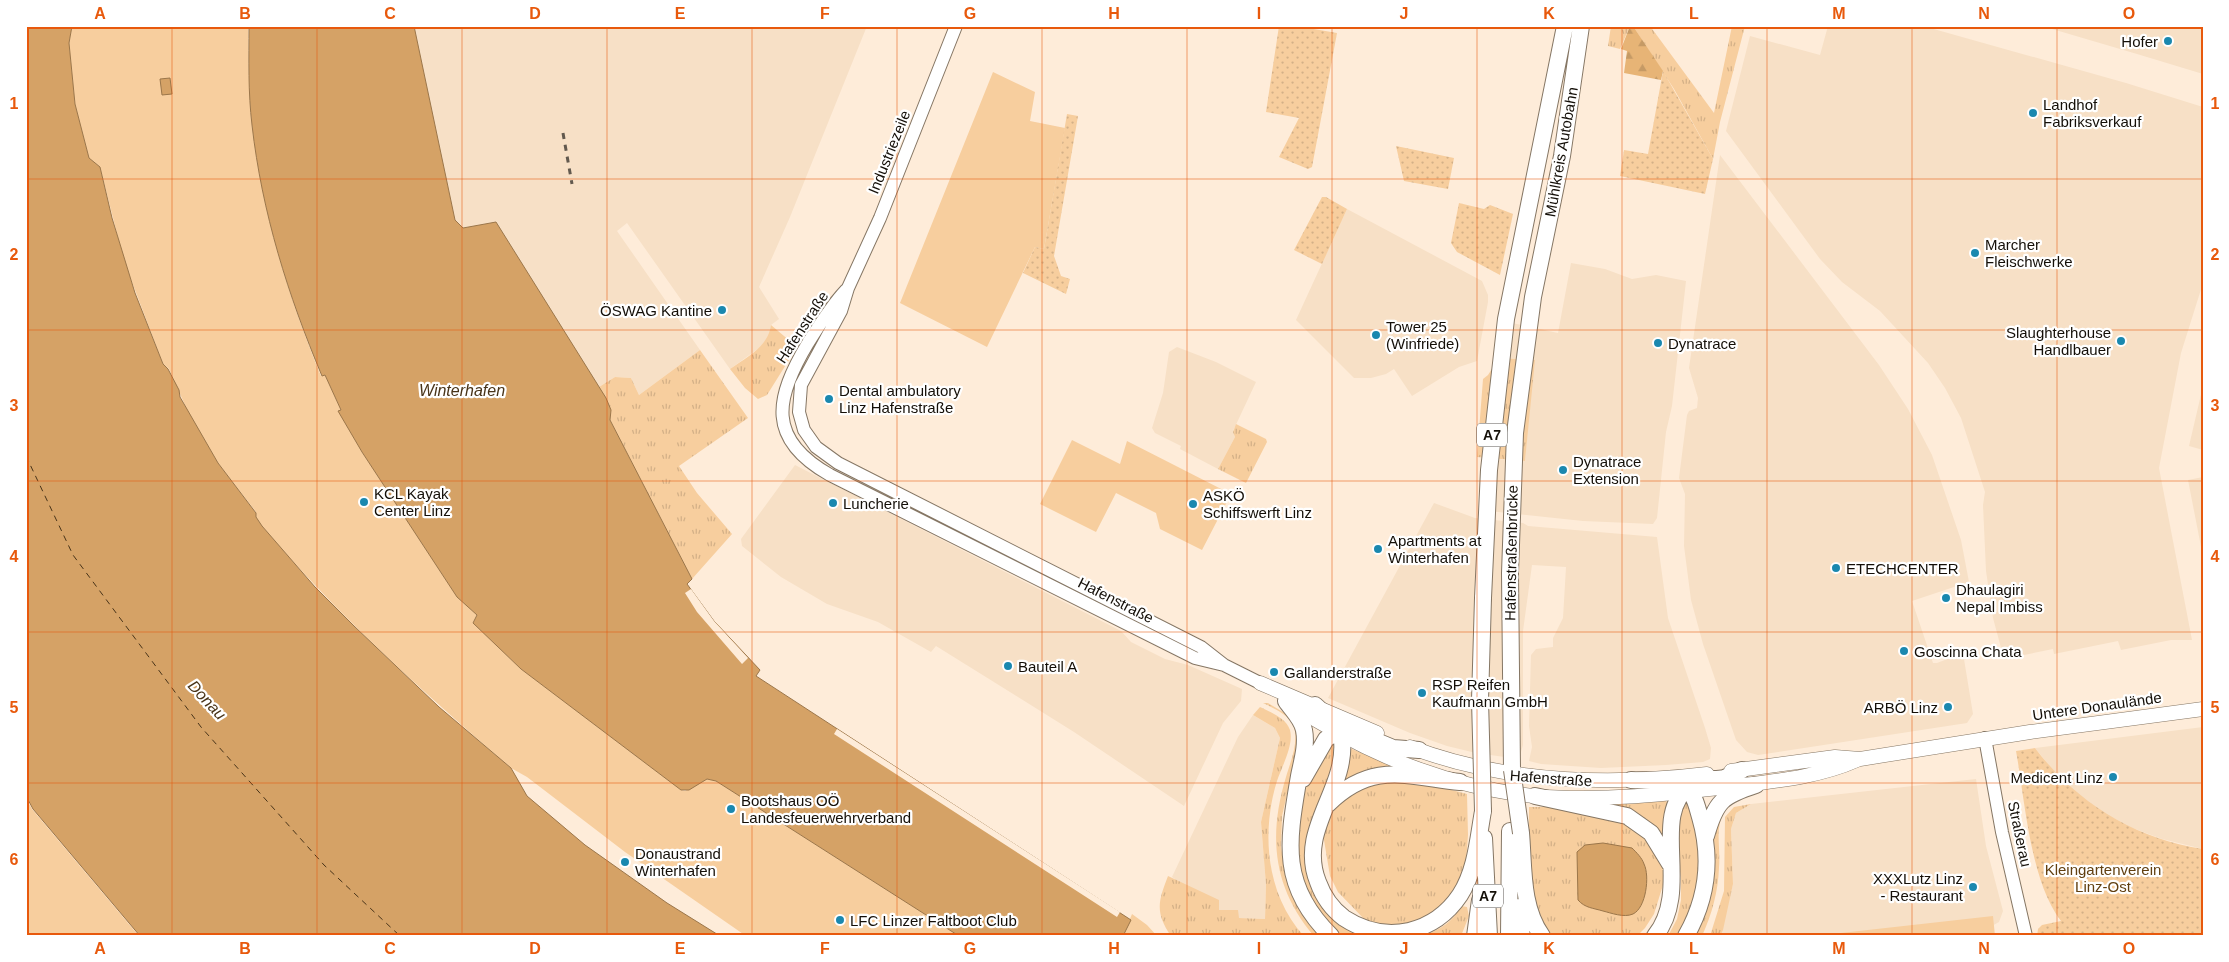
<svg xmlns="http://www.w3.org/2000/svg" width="2229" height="962" font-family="Arial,sans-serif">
  <defs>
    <pattern id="grass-tufts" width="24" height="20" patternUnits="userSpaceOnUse" patternTransform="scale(1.25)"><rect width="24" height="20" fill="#f7ce9e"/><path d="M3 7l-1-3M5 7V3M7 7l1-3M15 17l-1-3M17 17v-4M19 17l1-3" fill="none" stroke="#d3b087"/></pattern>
    <pattern id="forest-firs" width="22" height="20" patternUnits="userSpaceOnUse" patternTransform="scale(1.25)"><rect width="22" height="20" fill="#e7b476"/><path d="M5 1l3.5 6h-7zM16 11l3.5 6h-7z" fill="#c59a65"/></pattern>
    <pattern id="garden-dots" width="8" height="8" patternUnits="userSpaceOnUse" patternTransform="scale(1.25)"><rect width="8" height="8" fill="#f7ce9e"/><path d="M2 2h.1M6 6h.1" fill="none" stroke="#d3b087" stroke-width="1.8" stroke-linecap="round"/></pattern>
  </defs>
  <rect width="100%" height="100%" fill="#feecd9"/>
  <path fill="#f7e0c6" d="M414,26h453l-77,191 -31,70 20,32 -8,6 -1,11 -4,7 -36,26 -103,-146 -10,8 83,119 -61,45 -8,-17 -16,-1 -16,10 -103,-165 -33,6 -8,-8z
    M1828,26h95l203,57 77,24v176l-22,70 -22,115 33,172h-21l-50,10 -3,-9 -64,13 -1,-5 -49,10 -11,-41 -7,-47 -3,-66 2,-13 -24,-74 -16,-30 -17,-25 -48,-52 -38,-29 -22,-23 -94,-128 24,-95 70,19z
    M2042,26h161v48l-66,-20z
    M1720,155l159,210 29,44 24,46 29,85 8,42 -57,19 21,62h4l26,-10 10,61 -6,9 -209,32 -11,-3 -11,-12 -33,-96 -12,-44 -7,-54 1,-52 -6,-16 8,-63 2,-4 8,-3 1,-10 -9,-30z
    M1347,209l135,72 6,14v7l-11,59 -18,6 -47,29 -18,-27 -8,5 -15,4h-17l-58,-58z
    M1571,263l34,6 27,10 24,-4 30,6 -14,125 -6,26 -9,86 -4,6 -70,-3 -103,-11 4,-52 41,3 9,-101 -35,-2 4,-37 55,12z
    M1177,347l39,15 40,20 -23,49 2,6 -17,32 -38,-20 1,-3 -26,-13 -3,-5 11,-35 6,-41z
    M2203,386v64l-14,-4z
    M795,465l326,166 10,11 34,17 23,6 54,24 -1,12 -18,22 -39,83 -110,-74 -138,-86 -5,6 -53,-30 -51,-18 -46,-27 -39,-31 -1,-7z
    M2203,477v80l-15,-77z
    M1434,503l41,15 48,5 5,3 129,11 11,81 37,110 6,20 -1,11 -7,3 -37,3 -65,3 -60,-4 -12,-3 3,-14 -3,-21 2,-71 5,-6 17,-2v-9l10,-20 3,-51 -34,-2 -9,66v114l-4,14 -43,-6 -29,-7 -37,-13 -82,-35z
    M1253,715l22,13 5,10 -19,84 5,63 -1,34 -26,-1 -20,-8 -47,-33 66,-140z
    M2203,727v122l-41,-10 -27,-10 -28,-14 -29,-19 -22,-22 -21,-26z
    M1976,779l10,67 17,65 -4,11 -16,9 -35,5h-228l13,-52 -2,-55 5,-16 15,-9z"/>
  <path fill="url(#grass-tufts)" d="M1611,26h19l-10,23 -12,-3z
    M1633,26h17l64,87 18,-87h13l-25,96 -7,37 -39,-70z
    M771,325l26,22 -30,48 -9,4 -13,-11 -15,-19c17,-12 38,-22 41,-44z
    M700,350l48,68 -69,48 18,27 35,41 -40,45 -82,-159 1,-10 -12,-23 16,-10 16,1 8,17z
    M1499,358l36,2 -10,101 -48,-4 6,-78 5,-4z
    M1236,424l30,15 1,3 -21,41 -28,-14 17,-32 -2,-5z
    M1263,703h5l25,15 7,20 -18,78 -1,31 6,33 34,56h-7c-41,-48 -46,-100 -28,-159 4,-14 14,-37 7,-52 -5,-11 -20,-17 -30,-22z
    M1260,707c10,5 26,11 30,23 4,15 -8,36 -13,51 -16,51 -11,114 27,155h-133c-17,-25 -12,-36 -3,-60l51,24v10h19l1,8 26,1 1,-34 -5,-63 19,-84 -5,-10 -22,-13z
    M1333,740l3,15 -30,93 16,55 33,33h-14c-10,-10 -20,-20 -28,-32 -27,-40 -17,-101 4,-142 4,-8 11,-15 16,-22z
    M1347,747l55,23 -68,22z
    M1377,778l44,4 46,12 1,41 -2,29 -5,17 -18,25 -30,20 -34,1 -14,-7 -27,-28 -8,-16 -7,-42 3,-19 15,-17z
    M1690,799c17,42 12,99 -13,137h-9l9,-17 4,-19v-23l-4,-22 4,-52z
    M1666,801l2,3 -3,36 -38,-30 -16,-7z
    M1728,804c-15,25 -7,37 -9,64 -1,24 -7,46 -17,68h-6l15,-40 4,-41 -2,-29z
    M1751,804l-15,9 -5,16 2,55 -10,46 -3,6h-10l14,-45 1,-74 9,-10z
    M1529,807h23l72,11 31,25 9,28 -1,14 -9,29 -9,14 -8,8h-85c-26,-30 -23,-92 -23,-129z
    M1461,906l6,1 2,9 -8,20h-37c16,-7 29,-14 37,-30z"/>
  <path fill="url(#forest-firs)" d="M1630,26h3l30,45 -2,9 -37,-7 3,-22 -6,-2z"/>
  <path fill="#f7ce9e" d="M72,26h176c1,33 0,66 4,99 10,88 36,170 69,251l4,-1 16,35 -2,1 23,41 95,145 20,18 -4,8 48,46 160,121 4,1 22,-12 9,2 243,155h-213l-121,-84 -98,-75 -16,-9c-88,-76 -174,-153 -249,-242l-6,-9v-5l-38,-49 -30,-51 -19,-43 -6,-5 -39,-103 -24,-94 -11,-9 -14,-54 -6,-61z
    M993,72l42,20 -5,29 35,7 -21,121 -9,-2 -48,100 -87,-44z
    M1072,440l48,24 7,-23 104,53 -29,56 -42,-21 -4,-16 -40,-20 -20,39 -56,-28z
    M26,798l6,11 107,127h-113z
    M1132,914l15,11 10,11h-34z
    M1993,916l2,20h-163v-2z"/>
  <path fill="url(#garden-dots)" d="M1279,26h17l41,7 -25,134 -4,2 -29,-12 20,-39 -33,-6z
    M1663,71l50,88 -8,35 -85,-18 4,-26 24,4z
    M1067,114l11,2 -24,140 7,20 9,3 -4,15 -43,-21 12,-26 9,2z
    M1396,146l58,12 -6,31 -44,-8z
    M1322,197h4l21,12 -25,55 -28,-14z
    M1459,203l25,6 6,-4 23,9 -13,61 -43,-23 -6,-9z
    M2035,748c41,54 100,91 168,101v87h-166l1,-7 4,-4 19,-4c-31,-40 -36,-121 -45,-170z"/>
  <path fill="#d5a266" stroke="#9b764a" d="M26,26h46l-3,17 6,61 14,54 11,9 12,51 23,75 28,71 5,5 11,21 1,7 38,66 38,50v4l6,9 53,61 39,39 85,81 72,61 16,28 58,49 82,58 53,33h-580l-107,-127 -7,-13z
    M249,26h165l41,194 8,8 33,-6 110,176 5,12 -1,10 82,159 -5,5 27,37 46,49 -4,6 375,244 -8,16h-164l-243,-155 -9,-2 -18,11h-8l-160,-121 -48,-46 4,-8 -20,-18 -95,-145 -24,-41 3,-1 -16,-35 -3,1c-34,-81 -60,-163 -70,-251 -4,-33 -3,-66 -3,-99z
    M170,78l2,16 -10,1 -2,-16z
    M1603,843l29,5c5,5 10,10 12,16 6,12 2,44 -11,50 -9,4 -22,-1 -30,-3 -10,-3 -18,-3 -25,-11l-1,-48 8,-7z"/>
  <path fill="#feecd9" d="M691,589l23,32 34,37 -6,6 -45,-52 -12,-19z
    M837,729l283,183 -3,5 -283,-183z"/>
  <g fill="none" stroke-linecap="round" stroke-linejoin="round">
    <path stroke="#493419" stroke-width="1" stroke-dasharray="6 5" stroke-linecap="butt" d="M26,456l47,99 128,172 123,138 76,71"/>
    <g stroke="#857664" stroke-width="14">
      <path id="secondary" d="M956,26l-76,192 -32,70 -7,23 -40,74 -2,27 5,18 12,17 22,16 363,184 23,18
        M846,290c-15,16 -26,34 -38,53 -33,55 -42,96 22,132l365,183 29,7 36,18
        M1985,738l17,94 24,104"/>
    </g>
    <g stroke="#857664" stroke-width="15">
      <path id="primary" d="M1260,683l117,50
        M1292,705c73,48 155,82 242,91 67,6 135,-2 201,-10 41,-5 84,-9 122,-26
        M1410,747c95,36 197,39 297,27
        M1731,771l104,-14 25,2 170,-27 173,-23"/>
    </g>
    <g stroke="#857664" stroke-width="18">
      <path id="highway" d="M1483,598l6,-128 17,-151 59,-293
        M1286,701c6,9 16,18 18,29 3,15 -2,31 -5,46 -11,65 -20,109 32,160
        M1315,705c9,9 26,20 27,35 5,50 -45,90 -24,142 5,14 14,27 26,36 20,13 42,18 65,13 21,-5 39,-18 51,-36 16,-25 18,-56 23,-84
        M1512,770l-2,-197 5,-140 18,-136 29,-141 19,-130
        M1303,779l23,-40 13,-8h13l41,17 26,2
        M1631,780c16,1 39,-1 54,8 10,6 12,19 15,29 12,41 7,82 -14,119
        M1535,796l92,20 24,17 19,31
        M1328,804c44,-43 77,-28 132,-22
        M1521,833c3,34 0,74 21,103
        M1706,836c10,-35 16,-40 50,-51
        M1484,838l5,98
        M1517,907l5,29
        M1475,936l5,-36
        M1509,936l1,-105
        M1655,936c38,-47 -7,-121 36,-151 8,-7 23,-5 33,-7 6,-2 12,-5 18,-8"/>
    </g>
    <use href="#secondary" stroke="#fff" stroke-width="12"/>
    <use href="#primary" stroke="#fff" stroke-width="14"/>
    <use href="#highway" stroke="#fff" stroke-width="16"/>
    <path stroke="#62594e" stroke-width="3" stroke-dasharray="6 6" stroke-linecap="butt" d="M563,133l9,51"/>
    <g stroke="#857664" stroke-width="18" stroke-linecap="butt">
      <path id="highway-bridge" d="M1512,770l9,63
        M1483,811l-3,-111 3,-102"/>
    </g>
    <use href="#highway-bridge" stroke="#fff" stroke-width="16"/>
  </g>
  <path fill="none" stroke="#e8590c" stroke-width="1" stroke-opacity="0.55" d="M172,26v910M317,26v910M462,26v910M607,26v910M752,26v910M897,26v910M1042,26v910M1187,26v910M1332,26v910M1477,26v910M1622,26v910M1767,26v910M1912,26v910M2057,26v910M26,179h2177M26,330h2177M26,481h2177M26,632h2177M26,783h2177"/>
  <g fill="#1a88af" stroke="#fff" stroke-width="2">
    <circle cx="2168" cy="41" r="5"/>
    <circle cx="2033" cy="113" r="5"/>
    <circle cx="1975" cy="253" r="5"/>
    <circle cx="722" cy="310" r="5"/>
    <circle cx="1376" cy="335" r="5"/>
    <circle cx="2121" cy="341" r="5"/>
    <circle cx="1658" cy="343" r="5"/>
    <circle cx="829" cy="399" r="5"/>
    <circle cx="1563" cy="470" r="5"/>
    <circle cx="364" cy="502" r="5"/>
    <circle cx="833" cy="503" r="5"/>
    <circle cx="1193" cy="504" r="5"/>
    <circle cx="1378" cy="549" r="5"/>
    <circle cx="1836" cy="568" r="5"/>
    <circle cx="1946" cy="598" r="5"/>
    <circle cx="1904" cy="651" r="5"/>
    <circle cx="1008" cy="666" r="5"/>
    <circle cx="1274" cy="672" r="5"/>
    <circle cx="1422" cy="693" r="5"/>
    <circle cx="1948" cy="707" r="5"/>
    <circle cx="2113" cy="777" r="5"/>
    <circle cx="731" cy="809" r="5"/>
    <circle cx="625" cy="862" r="5"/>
    <circle cx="1973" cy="887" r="5"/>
    <circle cx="840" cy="920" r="5"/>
  </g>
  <g text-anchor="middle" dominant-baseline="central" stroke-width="4.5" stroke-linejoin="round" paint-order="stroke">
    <g fill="#fff" stroke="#5a5752" stroke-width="1">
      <rect x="1477" y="423.5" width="30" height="23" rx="4"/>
      <rect x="1473" y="884.5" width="30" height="23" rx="4"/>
    </g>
    <g font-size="14" font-weight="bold" fill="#140f08">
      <text x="1492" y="435">A7</text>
      <text x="1488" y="896">A7</text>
    </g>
    <g font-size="15" fill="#140f08" stroke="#fff" text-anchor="start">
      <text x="2158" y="41" text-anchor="end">Hofer</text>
      <text x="2043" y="104">Landhof<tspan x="2043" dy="17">Fabriksverkauf</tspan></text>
      <text x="1985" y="244">Marcher<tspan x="1985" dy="17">Fleischwerke</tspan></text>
      <text x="712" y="310" text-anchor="end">ÖSWAG Kantine</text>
      <text x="1386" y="326">Tower 25<tspan x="1386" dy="17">(Winfriede)</tspan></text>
      <text x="2111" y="332" text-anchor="end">Slaughterhouse<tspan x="2111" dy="17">Handlbauer</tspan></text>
      <text x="1668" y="343">Dynatrace</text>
      <text x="839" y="390">Dental ambulatory<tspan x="839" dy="17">Linz Hafenstraße</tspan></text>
      <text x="1573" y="461">Dynatrace<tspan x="1573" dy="17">Extension</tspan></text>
      <text x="374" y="493">KCL Kayak<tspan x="374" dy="17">Center Linz</tspan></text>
      <text x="1203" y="495">ASKÖ<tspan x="1203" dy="17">Schiffswerft Linz</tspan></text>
      <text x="843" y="503">Luncherie</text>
      <text x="1388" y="540">Apartments at<tspan x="1388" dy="17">Winterhafen</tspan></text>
      <text x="1846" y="568">ETECHCENTER</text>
      <text x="1956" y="589">Dhaulagiri<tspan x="1956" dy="17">Nepal Imbiss</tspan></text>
      <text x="1914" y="651">Goscinna Chata</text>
      <text x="1018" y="666">Bauteil A</text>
      <text x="1284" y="672">Gallanderstraße</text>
      <text x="1432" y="684">RSP Reifen<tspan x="1432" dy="17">Kaufmann GmbH</tspan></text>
      <text x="1938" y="707" text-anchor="end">ARBÖ Linz</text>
      <text x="2103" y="777" text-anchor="end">Medicent Linz</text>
      <text x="741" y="800">Bootshaus OÖ<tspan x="741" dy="17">Landesfeuerwehrverband</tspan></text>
      <text x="635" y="853">Donaustrand<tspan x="635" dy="17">Winterhafen</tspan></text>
      <text x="1963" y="878" text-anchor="end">XXXLutz Linz<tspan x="1963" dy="17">- Restaurant</tspan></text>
      <text x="850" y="920">LFC Linzer Faltboot Club</text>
    </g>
    <g font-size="15" fill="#140f08" stroke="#fff">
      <text transform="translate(889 152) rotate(-68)">Industriezeile</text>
      <text transform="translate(1561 152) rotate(-80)">Mühlkreis Autobahn</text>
      <text transform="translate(802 327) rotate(-57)">Hafenstraße</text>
      <text transform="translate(1511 553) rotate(-89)">Hafenstraßenbrücke</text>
      <text transform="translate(1116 600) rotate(27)">Hafenstraße</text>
      <text transform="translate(2097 706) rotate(-8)">Untere Donaulände</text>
      <text transform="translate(1551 778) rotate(4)">Hafenstraße</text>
      <text transform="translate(2020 834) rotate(78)">Straßerau</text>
    </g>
    <g font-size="15" fill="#624011" stroke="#fff">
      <text x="2103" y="869">Kleingartenverein<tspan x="2103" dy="17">Linz-Ost</tspan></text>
    </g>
    <g font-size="16" font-style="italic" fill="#493419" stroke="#fff">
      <text x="462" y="390">Winterhafen</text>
      <text transform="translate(207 700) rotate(47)">Donau</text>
    </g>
  </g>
  <rect width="2229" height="962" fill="none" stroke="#ffffff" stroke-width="55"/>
  <rect x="28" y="28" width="2174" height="906" fill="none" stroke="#e8590c" stroke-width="2"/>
  <g font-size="16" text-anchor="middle" font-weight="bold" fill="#e8590c">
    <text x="100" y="19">A</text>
    <text x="245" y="19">B</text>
    <text x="390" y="19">C</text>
    <text x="535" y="19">D</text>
    <text x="680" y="19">E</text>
    <text x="825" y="19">F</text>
    <text x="970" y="19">G</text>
    <text x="1114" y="19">H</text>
    <text x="1259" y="19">I</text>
    <text x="1404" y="19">J</text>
    <text x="1549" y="19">K</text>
    <text x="1694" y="19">L</text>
    <text x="1839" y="19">M</text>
    <text x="1984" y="19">N</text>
    <text x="2129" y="19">O</text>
    <text x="14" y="109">1</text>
    <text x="2215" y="109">1</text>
    <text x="14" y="260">2</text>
    <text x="2215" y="260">2</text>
    <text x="14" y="411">3</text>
    <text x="2215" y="411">3</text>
    <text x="14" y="562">4</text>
    <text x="2215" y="562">4</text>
    <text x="14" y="713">5</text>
    <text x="2215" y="713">5</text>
    <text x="14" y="865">6</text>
    <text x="2215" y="865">6</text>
    <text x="100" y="954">A</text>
    <text x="245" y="954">B</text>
    <text x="390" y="954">C</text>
    <text x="535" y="954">D</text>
    <text x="680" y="954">E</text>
    <text x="825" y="954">F</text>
    <text x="970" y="954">G</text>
    <text x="1114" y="954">H</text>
    <text x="1259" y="954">I</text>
    <text x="1404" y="954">J</text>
    <text x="1549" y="954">K</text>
    <text x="1694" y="954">L</text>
    <text x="1839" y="954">M</text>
    <text x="1984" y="954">N</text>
    <text x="2129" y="954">O</text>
  </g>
</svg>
